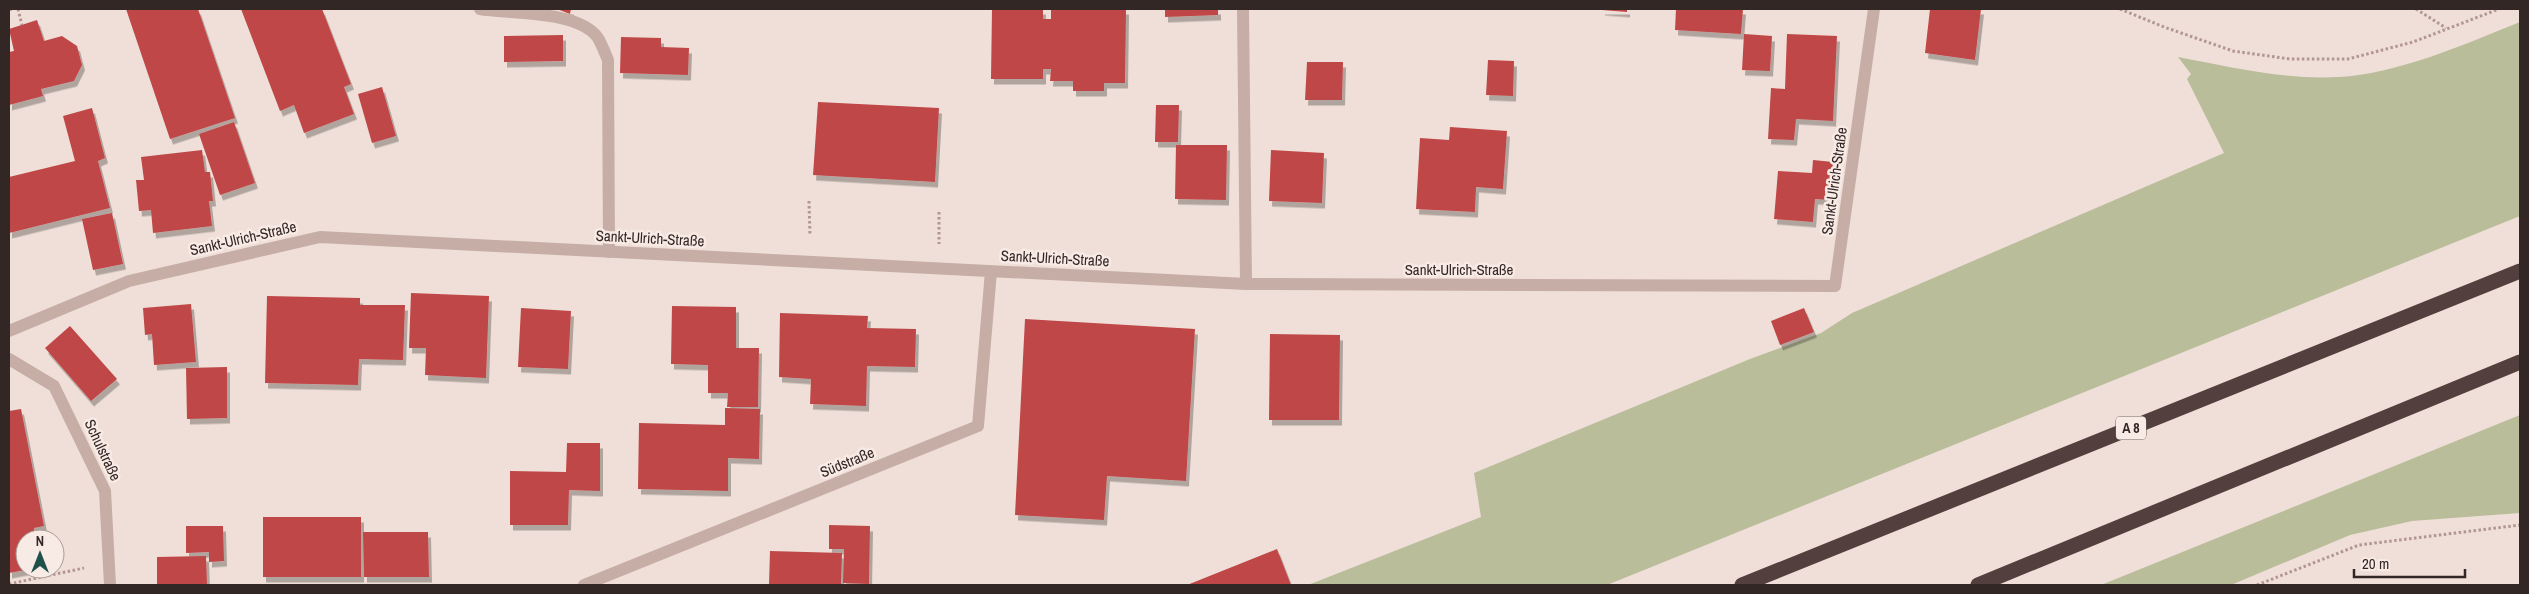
<svg xmlns="http://www.w3.org/2000/svg" width="2529" height="594" font-family="'Archivo Narrow',sans-serif">
  <defs>
    <filter id="shadow"><feDropShadow dx="3" dy="5.5" stdDeviation="0" flood-color="#0004"/></filter>
  </defs>
  <rect width="100%" height="100%" fill="#efdfd8"/>
  <path fill="#b9bd99" d="M2520,22v194l-913,369h-299l173,-68 -7,-44 276,-114 71,-26 31,-20 372,-160 -37,-74 4,-5 -13,-17c53,10 106,23 160,20 60,-3 127,-33 182,-55z
    M2520,415v98l-108,8 -62,14 -119,50h-130z"/>
  <path fill="#bf4746" filter="url(#shadow)" d="M126,9h72l37,109 -65,21z
    M241,9h81l29,75 -7,3 10,27 -50,19 -10,-28 -14,6z
    M557,9h14l-1,5z
    M992,9h51v10h8v-10h75l-1,74h-21v8h-31v-10h-23l1,-12h-8v10h-52z
    M1165,9h53v6l-53,2z
    M1602,9h25v3l-25,-2z
    M1676,9h67l-2,25 -66,-4z
    M1930,9h51l-6,51 -50,-7z
    M37,20l7,21 18,-5 15,10 5,19 -8,16 -33,8 2,7 -34,9v-53l5,-1 -5,-22z
    M1744,34l28,2 -2,35 -28,-1z
    M1787,34l50,2 -4,85 -37,-2 -2,21 -26,-1 3,-51 14,1z
    M563,35v26l-59,1v-26z
    M621,37l40,1v9l28,1 -1,27 -68,-2z
    M1488,60l26,1 -1,35 -27,-1z
    M1307,62h36l-1,38h-37z
    M382,87l14,49 -24,7 -14,-49z
    M818,102l121,6 -4,74 -122,-7z
    M1156,105h23l-1,37h-23z
    M92,108l13,50 -7,3 12,47 -101,25v-56l66,-16 -12,-45z
    M234,122l21,61 -35,12 -21,-61z
    M1450,127l57,4 -4,58 -27,-2 -1,25 -59,-3 4,-71 29,2z
    M1176,145h51l-1,55 -51,-1z
    M202,150l3,22h5l3,29h-4l3,25 -59,7 -2,-23 -12,1 -3,-31h8l-3,-23z
    M1271,150l53,3 -2,50 -53,-2z
    M1813,160l20,2 -3,38 -15,-1 -2,23 -39,-3 4,-48 34,2z
    M112,213l11,51 -30,6 -11,-51z
    M411,293l78,3 -3,82 -61,-3 1,-27h-17z
    M267,296l93,2v7h45l-2,55 -44,-1 -1,26 -93,-2z
    M191,304l5,58 -42,3 -2,-31 -7,1 -2,-27z
    M672,306l64,1v41h23l-1,59h-31l1,-14h-20v-28l-37,-1z
    M521,308l50,3 -3,58 -50,-2z
    M1804,308l10,24 -34,13 -9,-24z
    M780,313l88,3 -1,12 49,1 -1,38 -48,-1 -1,40 -56,-2 1,-25 -32,-2z
    M1025,319l170,10 -9,152 -79,-5 -3,44 -89,-5z
    M70,326l47,53 -26,22 -46,-53z
    M1270,334l70,1 -1,85h-70z
    M227,367v51l-40,1 -1,-51z
    M725,408l35,1 -1,50 -31,-1v33l-90,-2 1,-66 86,2z
    M21,409l23,117 -10,2 2,11h-11v31l-16,3v-162z
    M567,443h33v48l-31,-1 -1,35h-58v-54l56,1z
    M263,517h98v60h-98z
    M829,525l41,1 -1,58 -26,-1 1,-34h-15z
    M186,526h37l1,35 -15,1v-10l-23,1z
    M363,532h65l1,45h-65z
    M1277,549l14,36h-104z
    M770,551l72,2 -1,32h-72z
    M206,556l1,29h-50v-28z"/>
  <g fill="none" stroke-linecap="round" stroke-linejoin="round">
    <path stroke="#b2968f" stroke-width="3" stroke-dasharray="2.5 2.5" stroke-linecap="butt" d="M18,9l4,16
      M2120,9l44,18 69,24 57,8h58l65,-17 86,-33
      M2416,9l30,19
      M9,10l4,-1
      M809,201l1,35
      M939,212v32
      M9,584l75,-16
      M2257,585l102,-40 161,-20"/>
    <path stroke="#c6ada5" stroke-width="12" d="M480,9c29,5 99,1 118,29 4,7 7,15 10,22l1,192
      M1243,9l3,275"/>
    <path stroke="#c6ada5" stroke-width="12" d="M9,331l120,-50 191,-44 926,47 589,2 39,-277
      M9,359l45,27 51,105 5,94
      M584,585l394,-159 13,-155"/>
    <path stroke="#533f3d" stroke-width="15" d="M1742,585l778,-314
      M1978,585l542,-223"/>
  </g>
  <g text-anchor="middle" dominant-baseline="central" stroke-width="5" stroke-linejoin="round" paint-order="stroke">
    <rect fill="#f8eae4" stroke="#6e625f" stroke-width="1" x="2116" y="416.5" width="30" height="23" rx="4"/>
    <g font-size="14" font-weight="bold" fill="#332726">
      <text x="2131" y="428">A 8</text>
    </g>
    <g font-size="15" fill="#332726" stroke="#f8eae4">
      <text transform="translate(1834 181) rotate(-82)">Sankt-Ulrich-Straße</text>
      <text transform="translate(243 238) rotate(-13)">Sankt-Ulrich-Straße</text>
      <text transform="translate(650 238) rotate(3)">Sankt-Ulrich-Straße</text>
      <text transform="translate(1055 258) rotate(3)">Sankt-Ulrich-Straße</text>
      <text x="1459" y="269">Sankt-Ulrich-Straße</text>
      <text transform="translate(103 450) rotate(65)">Schulstraße</text>
      <text transform="translate(847 462) rotate(-22)">Südstraße</text>
    </g>
  </g>
  <rect width="2529" height="594" fill="none" stroke="#332726" stroke-width="20"/>
  <g transform="translate(40 554)"><circle r="24" fill="#f8eae4" stroke="#a99c98"/>
  <path d="M0-4L9 19L0 12L-9 19Z" fill="#1e5149"/>
  <text y="-8" font-size="14" font-weight="bold" text-anchor="middle" fill="#332726">N</text>
  </g>
  <path d="M2354 569v8h111v-8" fill="none" stroke="#332726" stroke-width="2.5"/>
  <text x="2362" y="569" font-size="15" fill="#332726" stroke="#f8eae4" stroke-width="4" paint-order="stroke">20 m</text>
</svg>
